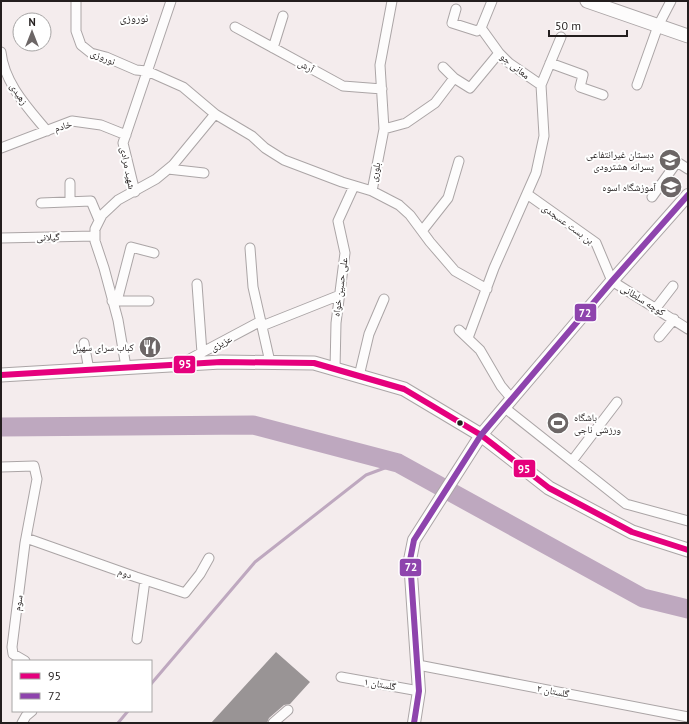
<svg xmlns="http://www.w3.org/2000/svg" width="689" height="724" font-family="'PT Sans','Noto Naskh Arabic',sans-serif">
  <rect width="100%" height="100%" fill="#f4eced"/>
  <path fill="#bea8bf" d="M643,598l45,6v13z"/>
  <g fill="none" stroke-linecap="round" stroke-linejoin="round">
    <path stroke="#bea8bf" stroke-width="3" d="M151,684l104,-122 111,-87 32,-12
      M118,723l10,-12"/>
    <path stroke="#bea8bf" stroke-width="19" d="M1,427l252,-2 145,38 245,135 45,11"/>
  </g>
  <path fill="#999495" d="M276,652l34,30 -20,22 -6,1 -15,13 -2,5h-56z"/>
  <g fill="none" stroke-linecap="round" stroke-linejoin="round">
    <g stroke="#aba5a6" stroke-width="11">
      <path id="minor" d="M76,1v30l5,14 10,8 15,4 30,13 11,1 36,16 32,27 -42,51 -17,14 -38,21 -16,15 -7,14v12l9,27 14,52 8,47
        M456,9l-4,14 25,8 4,-3
        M235,27l108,59 39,3
        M481,28l18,25 10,10 32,22
        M481,28l11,-27
        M273,48l10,-32
        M1,52c3,31 27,56 46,79
        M550,63l33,12 -3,12 23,8
        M443,67l11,11 16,10 29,-35
        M637,85l21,-59 13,-25
        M215,114l37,22 13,12 19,12 58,22 30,9 27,14 11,10 20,27 25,29 32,18
        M384,129l22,-6 29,-20 19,-25
        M1,148l71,-27 29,4 25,10
        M168,169l36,4
        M70,183v19
        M372,191l12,-62 -4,-64 12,-64
        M135,192l-12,-49 48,-142
        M527,194l69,49 16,38 76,48
        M652,197l25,-35 11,7
        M41,203l50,-2 8,19
        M422,231l26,-33 11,-37
        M1,238l94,-2
        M250,248l3,39 17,75
        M197,284l5,69
        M112,301h37
        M117,301l14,-54 23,6
        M656,308l17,-22
        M262,326l78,-31
        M459,330l21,20 21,36 11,13
        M659,337l15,-18
        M468,338l26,-70 42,-95 8,-37 -3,-51 20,-48
        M84,343l5,27
        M184,362l77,-41
        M335,369l1,-46 9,-70 -7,-32 16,-35
        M359,376l10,-42 15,-35
        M505,408l121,96 62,17
        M572,461l45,-59
        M1,467l33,-1 3,13 -12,64 -13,104 1,7 12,7
        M26,538l110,39 49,16 15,-19 9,-16
        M137,639l8,-59
        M418,665l270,52
        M341,677l78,14
        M22,723l4,-7 6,-5
        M273,723l15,-13"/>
    </g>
    <g stroke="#aba5a6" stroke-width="14">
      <path id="tertiary" d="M414,723l5,-32 -9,-131 4,-20 67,-105 131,-154 76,-86"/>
    </g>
    <g stroke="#aba5a6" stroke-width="15">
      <path id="secondary" d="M587,1l101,35
        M1,375l220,-13 93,1 90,26 77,46 68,53 83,44 56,18"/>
    </g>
    <use href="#minor" stroke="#fdfcfc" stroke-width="9"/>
    <use href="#tertiary" stroke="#fdfcfc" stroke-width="12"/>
    <use href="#secondary" stroke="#fdfcfc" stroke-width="13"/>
    <g stroke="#fff" stroke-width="9">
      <path id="bus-1" d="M1,375l220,-13 93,1 90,26 77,46 68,53 83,44 56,18"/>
    </g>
    <g stroke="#fff" stroke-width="9">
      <path id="bus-2" d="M414,723l5,-32 -9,-131 4,-20 67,-105 131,-154 76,-86"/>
    </g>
    <use href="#bus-1" stroke="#e5007d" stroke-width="6"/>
    <use href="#bus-2" stroke="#8e44ad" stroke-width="6"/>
  </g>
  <defs>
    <g id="school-disc" transform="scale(1.15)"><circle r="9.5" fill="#6c6666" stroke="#fff"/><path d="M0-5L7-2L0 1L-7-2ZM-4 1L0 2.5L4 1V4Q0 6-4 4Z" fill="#fff"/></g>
    <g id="restaurant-disc" transform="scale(1.15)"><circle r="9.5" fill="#6c6666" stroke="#fff"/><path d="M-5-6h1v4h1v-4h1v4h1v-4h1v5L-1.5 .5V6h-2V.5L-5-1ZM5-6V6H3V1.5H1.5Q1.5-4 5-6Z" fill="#fff"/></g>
    <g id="stadium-disc" transform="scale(1.15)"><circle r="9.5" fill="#6c6666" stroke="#fff"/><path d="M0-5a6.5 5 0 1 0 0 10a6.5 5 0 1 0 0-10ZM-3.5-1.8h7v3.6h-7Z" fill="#fff"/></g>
  </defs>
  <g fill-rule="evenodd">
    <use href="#school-disc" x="670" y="160"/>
    <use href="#school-disc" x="671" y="187"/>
    <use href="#restaurant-disc" x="150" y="347"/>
    <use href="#stadium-disc" x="558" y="423"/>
  </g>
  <circle fill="#231e1e" stroke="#fff" stroke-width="1.5" cx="460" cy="423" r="3.5"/>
  <g text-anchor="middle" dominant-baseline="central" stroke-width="4" stroke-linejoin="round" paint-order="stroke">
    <g font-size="10" fill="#231e1e" stroke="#fff">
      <text transform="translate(103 57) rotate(23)">نوروزی</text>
      <text transform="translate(306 66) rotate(29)">آرش</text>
      <text transform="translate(515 66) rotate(39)">معانی جو</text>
      <text transform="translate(19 94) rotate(58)">زهیدی</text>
      <text transform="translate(63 126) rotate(-17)">خادم</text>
      <text transform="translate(128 168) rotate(79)">شهید مرادی</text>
      <text transform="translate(375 172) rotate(-78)">بلوری</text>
      <text transform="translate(568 224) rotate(36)">بن بست عسجدی</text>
      <text transform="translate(48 237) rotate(-1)">گیلانی</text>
      <text transform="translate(340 287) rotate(-82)">علی حسین خواه</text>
      <text transform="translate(643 300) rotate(32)">کوچه سلطانی</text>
      <text transform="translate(221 343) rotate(-28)">عزیزی</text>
      <text transform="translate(125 573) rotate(19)">دوم</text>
      <text transform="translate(18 603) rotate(-82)">سوم</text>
      <text transform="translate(380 684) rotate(10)">گلستان ۱</text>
      <text transform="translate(553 691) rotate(11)">گلستان ۲</text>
    </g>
    <g font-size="10" fill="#231e1e" stroke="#fff" text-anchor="end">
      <text x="654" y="154">دبستان غیرانتفاعی<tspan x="654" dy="12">پسرانه هشترودی</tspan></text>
      <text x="656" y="187">آموزشگاه اسوه</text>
      <text x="134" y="347">کباب سرای سهیل</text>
      <text x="574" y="417" text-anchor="start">باشگاه<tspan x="574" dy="12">ورزشی ناجی</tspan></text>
    </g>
    <g font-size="11" fill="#231e1e" stroke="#fff">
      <text x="134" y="18">نوروزی</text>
    </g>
  </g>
  <g stroke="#fff" stroke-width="1.5">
    <rect x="574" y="303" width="23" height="19" rx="4" fill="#8e44ad"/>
    <rect x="173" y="355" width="23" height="19" rx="4" fill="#e5007d"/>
    <rect x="513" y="459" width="23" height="19" rx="4" fill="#e5007d"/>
    <rect x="399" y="558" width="23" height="19" rx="4" fill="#8e44ad"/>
  </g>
  <g font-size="11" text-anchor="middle" font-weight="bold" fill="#fff">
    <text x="585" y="317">72</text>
    <text x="185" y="368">95</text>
    <text x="524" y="473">95</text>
    <text x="411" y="571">72</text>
  </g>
  <rect width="689" height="724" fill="none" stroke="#231e1e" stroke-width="4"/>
  <rect x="12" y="660" width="140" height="52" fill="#ffffff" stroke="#a7a5a5"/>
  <rect x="20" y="673" width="20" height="6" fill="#e5007d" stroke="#a7a5a5"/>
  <text x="48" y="680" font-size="12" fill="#231e1e">95</text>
  <rect x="20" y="693" width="20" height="6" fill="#8e44ad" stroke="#a7a5a5"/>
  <text x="48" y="700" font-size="12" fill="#231e1e">72</text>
  <g transform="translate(32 32)"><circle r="19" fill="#ffffff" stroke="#a7a5a5"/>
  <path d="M0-3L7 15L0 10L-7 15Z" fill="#6c6666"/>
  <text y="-6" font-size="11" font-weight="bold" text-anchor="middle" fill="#231e1e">N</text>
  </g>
  <path d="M549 30v6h78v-6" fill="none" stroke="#231e1e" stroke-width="2"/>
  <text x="555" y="30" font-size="12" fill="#231e1e" stroke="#ffffff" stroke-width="3" paint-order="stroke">50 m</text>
</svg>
